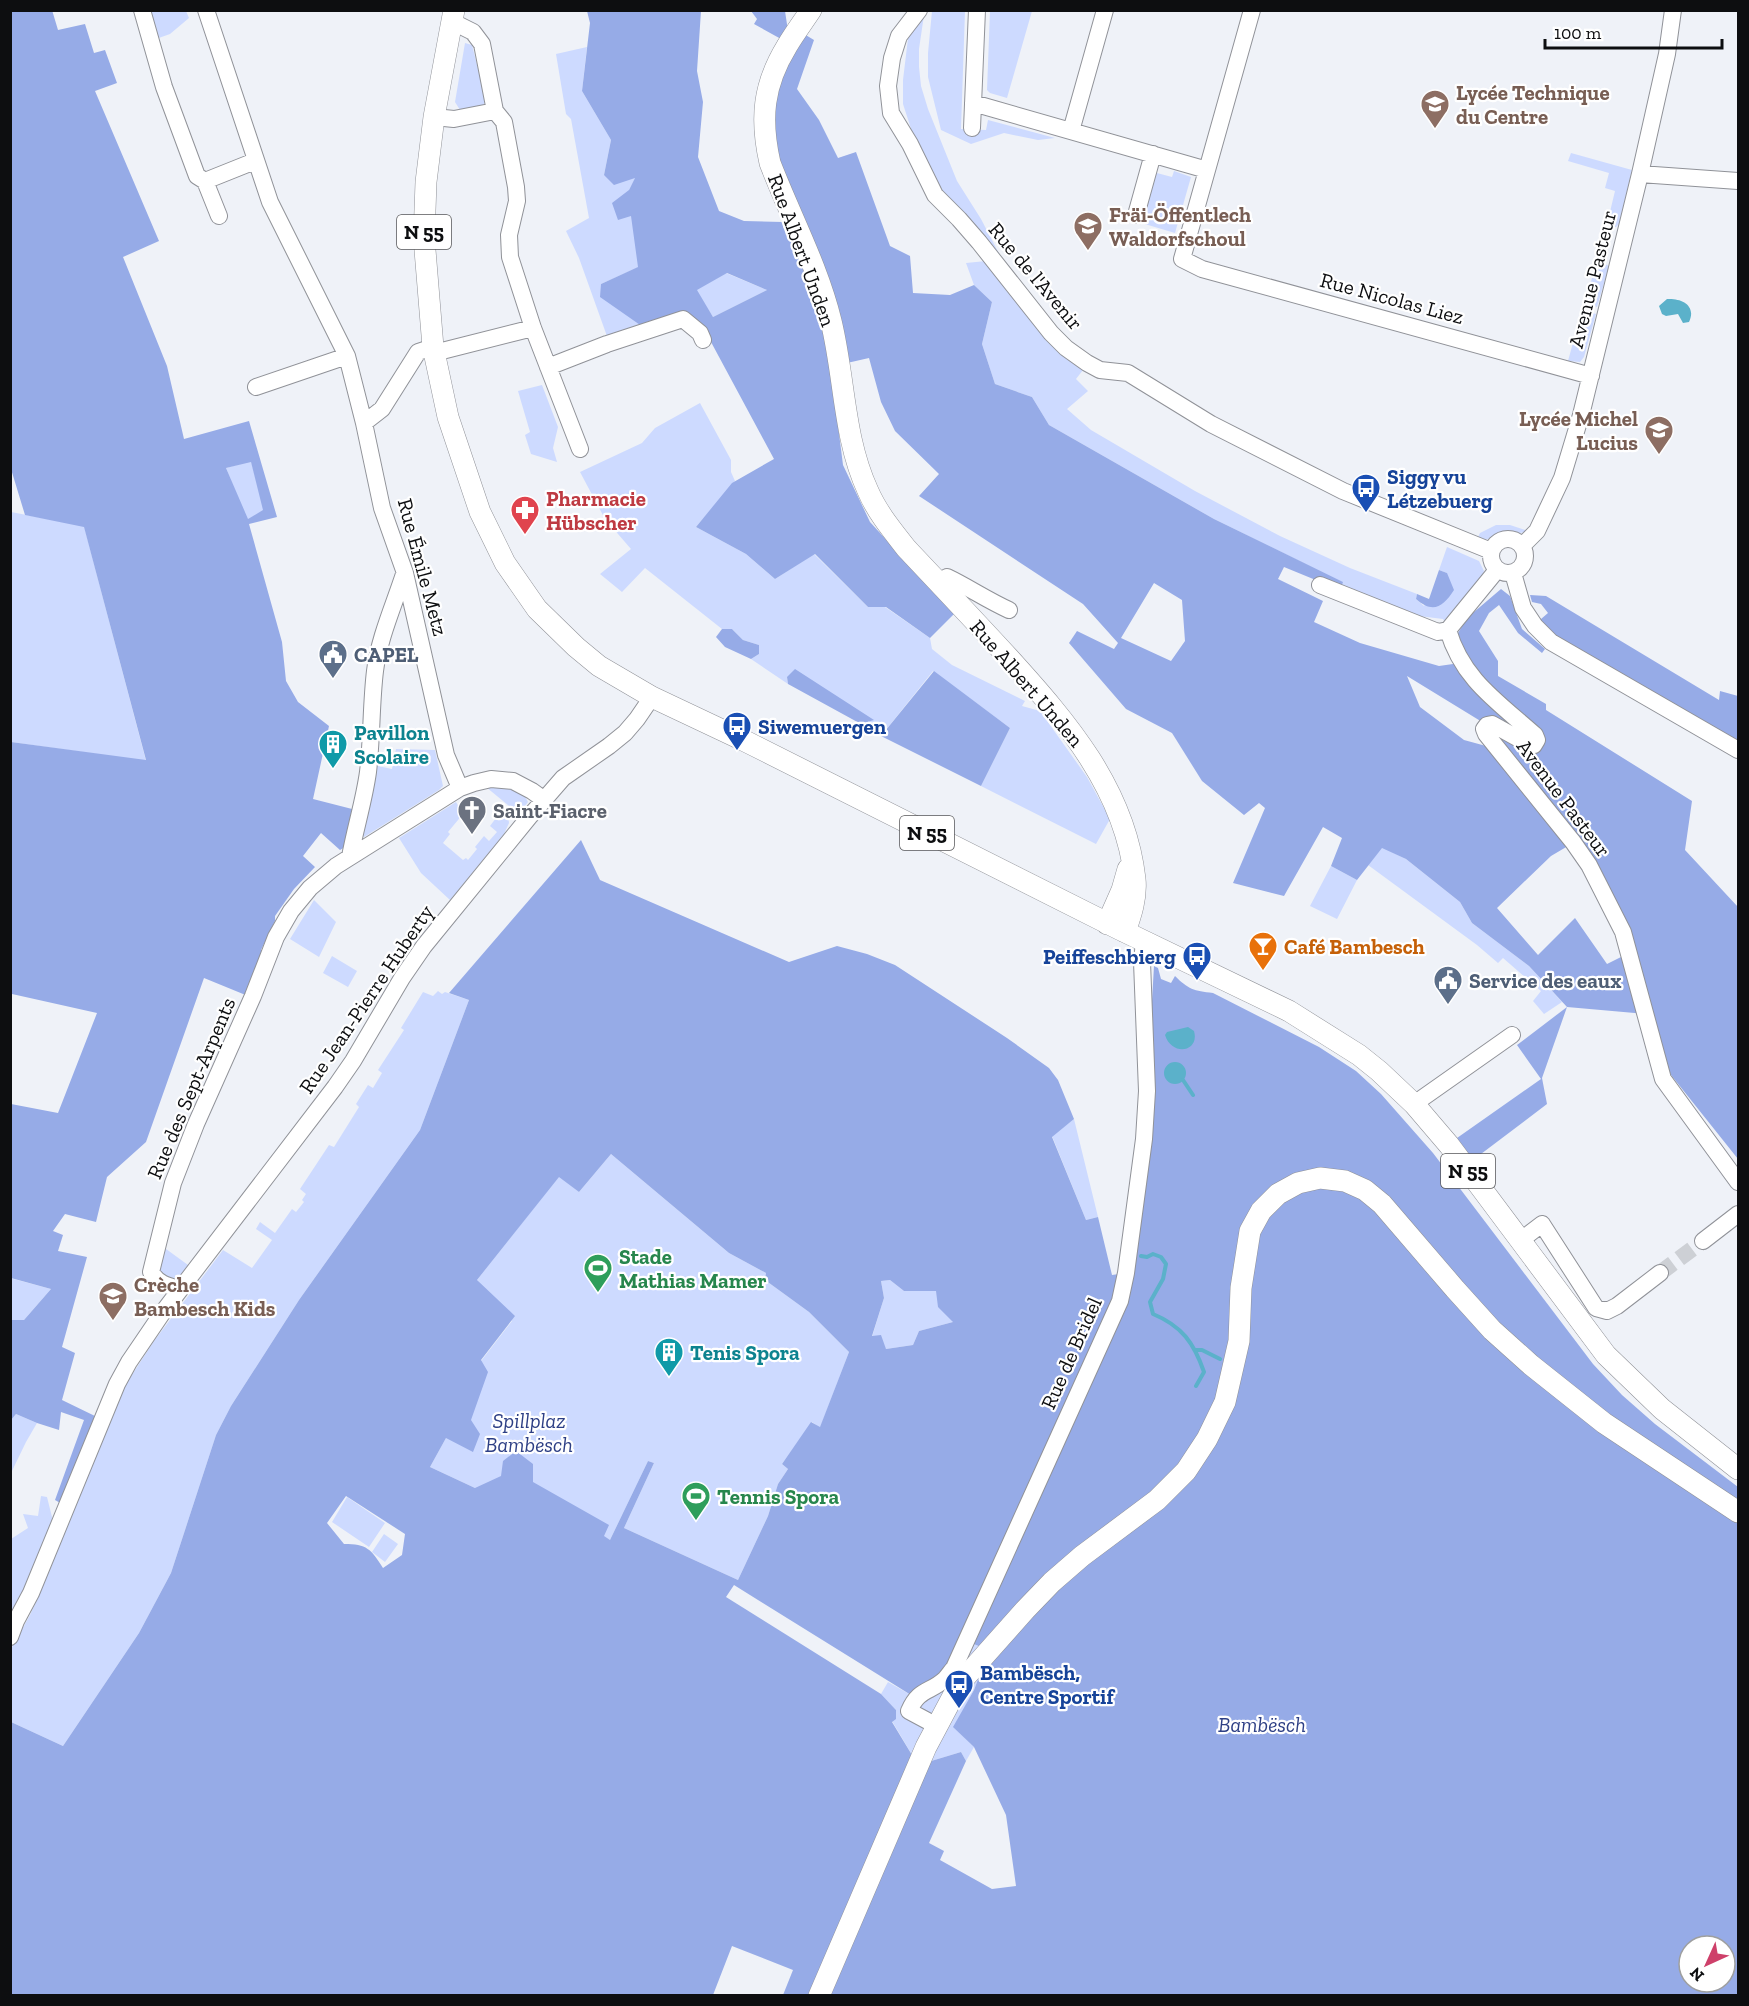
<svg xmlns="http://www.w3.org/2000/svg" width="1749" height="2006" font-family="'Zilla Slab',serif">
  <rect width="100%" height="100%" fill="#eff2f8"/>
  <path fill="#cddaff" d="M145,11h41l3,7 -19,16 -17,6z
    M932,11h33l-4,118 25,1 2,-10 67,18 -17,2 -34,-7 -33,11 -30,-14 -13,-53v-24z
    M990,11h42l-25,87 -17,-5 -3,-3z
    M924,15l-5,34v18l2,19 7,23 29,72 24,38 25,48 -62,-74 -29,-52 -12,-37v-24l6,-50z
    M465,43l7,2 14,55 -4,8 -22,2 -5,-8z
    M587,47l-5,44 29,49 -7,35 32,2 -7,13 10,77 -38,17 42,43 -35,12 -29,-81 -13,-27 23,-13 -18,-99 -5,-5 -10,-60z
    M1571,153l61,17 -13,54 -3,3h-5l1,-6 -4,-1 7,-29 -10,-3 4,-15 -41,-12z
    M1174,171l17,6 -16,56 -37,-11 15,-50 19,5z
    M1597,260l12,6 -12,41 -12,-4z
    M986,261l97,109 -7,9 12,12 -21,18 24,21 104,61 85,45 70,32 67,26 -1,5 8,7 23,-33 -8,-3 8,-23 32,14 5,10 -2,6 -36,47 -3,-5 -24,-3 -37,-15 -42,-11 2,-8 -128,-63 -165,-94 -17,-28 -37,-13 -13,-40 10,-42 -18,-17 -8,-22z
    M726,273l41,17 -54,27 -17,-27z
    M1582,310l14,4 -12,43 -4,5 -12,-1z
    M542,385l16,42 -5,21 4,14 -26,-8 -6,-19 5,-3 -12,-41z
    M700,403l31,57v12l4,9 -39,46 50,27 29,25 39,-25 54,53h17l45,31 2,11 20,16 73,36 -3,5 18,5 47,66 23,42 -14,25 -115,-58 29,-58 -77,-57 -52,65 -20,-12 12,-4 -86,-43 1,7 -37,-25 8,-5v-9l-16,-5 -11,-11h-10l-77,-61 -23,24 -22,-18 31,-25 -26,-30 -25,-47 62,-29 13,-15z
    M251,461l13,49 -17,10 -21,-52z
    M11,512l73,14 62,235 -135,-19z
    M1496,525h14l18,6c-10,4 -17,0 -26,3 -10,2 -15,8 -25,5l3,-6z
    M396,749l39,1 8,36 -4,4 -75,47 -6,-5 15,-67 19,4z
    M486,787c14,1 35,-1 42,15l-9,12z
    M456,802l7,12 -15,18 2,2 -7,9 20,17 3,-2 2,2 9,-11 -2,-2 9,-11 5,5 8,-9 -7,-6 6,-8 -4,-4 6,-8 10,8 1,9 -5,11 -54,66 -29,-27 -22,-35z
    M1382,847l24,12 54,43 12,21 57,43 33,36 -18,12 -11,-13 8,-10 -38,-33 -5,5 -21,-18 -109,-80z
    M1331,866l26,14 -20,39 -27,-13z
    M314,900l22,22 -17,35 -29,-18z
    M332,956l25,15 -9,16 -25,-14z
    M438,991l4,3 3,-2 24,8 -49,130 -121,170 -68,106 -15,29 -45,138 -32,60 -76,113 -52,-24v-73l19,-34 10,-22 86,-209 28,-43 69,-91 29,18 20,-28 -16,-11 4,-7 15,11 17,-24 4,3 8,-10 -2,-2 4,-6 -6,-5 29,-44 5,2 25,-40 -3,-3 12,-19 5,3 9,-15 -4,-3 26,-40 -3,-2 22,-36 10,4z
    M1074,1119l24,98 -12,3 -34,-84z
    M611,1154l118,99 37,20 -1,7 44,32 40,40 -29,76 -8,-6 -30,42 6,5 -10,15 -10,32 -30,64 -114,-52 30,-65 -6,-2 -38,79 -135,-52 -45,-21 16,-29 35,-77 31,-40 -35,-41 82,-104 20,16z
    M162,1246l26,19 -11,15 -16,-4 -4,-7z
    M10,1278l41,11 -27,31h-13z
    M890,1280l14,11h32l17,31 -34,9 -6,14 -27,4 -14,-12 12,-39 -3,-17z
    M16,1414l21,9 -11,19 -15,31v-53z
    M41,1496l6,1 6,24 -42,99v-81l17,-11 -5,-14 15,2z
    M347,1497l38,26 -16,24 -37,-25z
    M384,1534l14,10 -13,18 -13,-10z
    M966,1641l23,9 -15,40 -20,37 20,20 -8,14 -5,-9 -43,13 -26,-44 4,-11 -15,-16 7,-12 23,13z"/>
  <path fill="#96abe7" fill-rule="evenodd" d="M52,10l6,20 27,-6 9,29 11,-3 12,33 -22,8 64,150 -36,16 44,109 17,73 65,-18 28,96 -28,7 33,118 4,39 12,21 31,24 -16,73 43,11 -11,37 -5,3 -19,-17 -18,23 12,11 -21,22 -19,27v5l-14,29 4,2 -17,44 -44,-18 -58,164 -39,35 -11,45 -31,-8 -12,17 10,4 -5,16 29,6 -25,90 13,6 -13,47 35,17 -35,87 -7,-4 29,-80 -23,-8 -2,18 -22,-7 -21,-9 -5,6v-100h13l27,-31 -40,-11v-174l47,9 39,-100 -85,-19 -1,3v-255l135,18 -62,-233 -59,-12 -14,-46v-458zM251,462l12,48 -15,9 -22,-51z
    M587,11h114l-4,60 6,31 -5,55 21,54 25,10 39,1 35,79 15,85 10,79 27,57 84,92 -24,24 -44,-31h-18l-53,-53 -40,25 -29,-25 -50,-27 36,-44 42,-24 -70,-130 -61,-2 -43,-30 1,-13 37,-17 -7,-51 -13,4 -6,-17 17,-13 6,-12 -21,7 -10,-10 7,-35 -29,-49 8,-68zM727,273l40,17 -54,27 -16,-27z
    M751,11h34l3,20 -7,8 -27,-15 3,-5z
    M804,34l10,6 -17,49 22,31 19,38 18,-6 34,94 20,10 3,37 37,2 24,-10 18,17 -10,42 13,40 37,13 17,28 165,94 129,63 -3,8 -56,-23 -6,12 45,22 -9,21 46,21 79,23 21,-3 -2,-30 9,-15 34,-29 9,7 12,33 23,20 -3,4 -24,-20 -19,-28 -10,8 -10,18 19,30v15l48,28v6l146,91 -7,49 53,57v252l-67,-84 -25,-61 -79,-7 -25,71 5,26 -74,56 -16,-22 84,-59 -24,-34 50,-38 -38,-41 -57,-43 -12,-21 -54,-43 -24,-11 -25,32 -26,-14 11,-28 -19,-11 -39,69 -51,-13 32,-75 -6,-5 -15,12 -42,-34 -30,-48 -46,-24 -57,-66 8,-12 37,18 4,-6 -35,-39 -164,-108 20,-22 -44,-43 -14,-29 -12,-44 -22,5 -70,-204 -5,-39 5,-35zM1154,583l28,17 3,41 -14,20 -50,-23zM1407,676l80,49 10,24 -33,-9 -44,-33zM1573,843l56,110 -22,11 -32,-46 -37,37 -41,-47 54,-52z
    M1439,570l8,3 7,17c-11,17 -21,24 -38,9l1,-5 12,5z
    M1530,595l16,1 173,104 1,-9 18,5v48l-180,-104 -17,-15v-6l7,-6 -7,-9 -9,-2z
    M722,629h10l11,11 16,5v9l-8,5 -26,-12 -9,-10z
    M795,669l79,51 -13,4 -73,-40 -1,-7z
    M934,671l76,57 -29,58 -100,-50z
    M581,840l19,40 189,82 48,-16 30,8 28,11 112,73 42,30 9,12 16,39 -22,18 34,83 12,-3 14,58 14,-2 18,-134 10,-173 4,2 3,11 10,4 4,-7c13,13 19,15 38,17l106,54 37,24 25,23 52,59 160,211 29,31 33,29 83,63v508h-955l10,-25 -61,-24 -19,49 -702,1v-274l52,24 76,-113 32,-60 45,-138 15,-29 68,-106 121,-170 49,-130 -20,-7zM611,1154l118,99 37,20 -1,7 44,32 40,40 -29,75 -9,-5 -29,42 6,5 -10,15 -10,32 -30,64 -114,-52 30,-65 -6,-2 -38,79 -6,-4 5,-11 -76,-43v-18l-17,-13 -13,10 -2,15 -26,12 -45,-21 16,-29 27,14 7,-18 -9,-14 17,-48 -7,-12 34,-44 -38,-36 82,-103 20,15zM890,1280l14,11h32l2,16 15,15 -34,9 -6,14 -27,4 -5,-14 -9,1 12,-38 -3,-17zM346,1496l59,38 -3,21 -19,13c-12,-19 -16,-24 -39,-24l-17,-21zM734,1585l177,110 29,-20 26,-34 23,9 -15,40 -21,37 21,20 32,68 10,71 -24,3 -52,-29 4,-9 -15,-8 37,-82 -5,-9 -43,13 -26,-43 4,-3v-9l-15,-16 -155,-97zM1689,1946h36v36h-36z"/>
  <path fill="#5bb1ca" d="M1667,299c14,-1 30,6 22,23l-6,1 -5,-9 -12,2 -4,-2 -3,-8z
    M1188,1027l6,4c6,21 -22,26 -29,4l2,-3z
    M1164 1073a11 11 0 1 1 22 0a11 11 0 1 1-22 0Z"/>
  <g fill="none" stroke-linecap="round" stroke-linejoin="round">
    <path stroke="#5bb1ca" stroke-width="4" d="M1183,1080l10,15
      M1141,1256l6,1 6,-3 8,3 5,7 -3,15 -13,23 3,12c29,12 41,29 51,58l-8,14
      M1196,1350h6l18,9"/>
    <path stroke="#cdd0d5" stroke-width="16" stroke-dasharray="16 8" stroke-linecap="butt" d="M1660,1273l43,-32"/>
    <g stroke="#909298" stroke-width="18">
      <path id="minor" d="M142,10l22,77 33,89 8,5 50,-20
        M206,10l64,192 77,154 17,67 18,85 23,65 41,182 14,33
        M919,10l-20,26 -7,22 -4,28 3,27 19,31 25,51 24,24 20,23 72,91 15,15 21,15 13,7 28,3 83,51 132,67 148,60
        M1252,10l-70,249 20,10 389,107
        M973,103l234,67
        M495,111l9,11 12,65 1,14 -8,34 1,22 23,71 47,121
        M434,117l20,2 41,-8 -13,-67 -9,-12 -20,-10
        M972,128l5,-118
        M1071,131l34,-121
        M1640,174l98,7
        M205,181l14,35
        M1136,215l17,-61
        M434,353l99,-25
        M548,367l59,-23 76,-25 17,14 3,7
        M256,387l91,-31
        M364,423l18,-14 36,-57 15,-5
        M1491 556a17 17 0 1 1 34 0a17 17 0 1 1-34 0Z
        M1522,546l15,-15 25,-53 19,-63 59,-241 27,-120 6,-44
        M1497,570l-49,60c14,49 50,72 87,105l2,5 -3,5 -6,-1 -36,-20 -5,1 -3,4 2,5 87,108 16,23 34,67 40,147 75,103
        M1513,573l10,35 12,18 16,16 187,108
        M938,582l9,-5c21,10 40,23 62,33
        M1320,585l118,47 10,-2
        M350,857c5,-28 14,-56 18,-85 4,-34 3,-68 7,-101 4,-33 19,-66 29,-97
        M1414,1104l98,-69
        M1520,1241l22,-17 54,84 11,3 10,-5 43,-33
        M1703,1241l35,-27
        M180,1289c-12,-3 -22,-5 -29,-17l22,-89 23,-59 57,-128 23,-59 15,-26 19,-23 26,-22 124,-78 14,-5 17,-4 22,2 19,10 11,8
        M10,1637l6,-16 15,-28 86,-209 12,-22 34,-50 172,-225 18,-26 49,-83 22,-32 106,-130 33,-38 46,-32 16,-13 12,-14 15,-22
        M937,1726l-28,-15c10,-23 21,-18 36,-32 3,-3 6,-8 9,-11l166,-367 6,-28 18,-134 3,-48 -5,-129 2,-21"/>
    </g>
    <g stroke="#909298" stroke-width="22">
      <path id="major" d="M454,10l-20,107 -8,65 -2,56 9,109 15,70 32,95 25,51 32,46 39,38 23,19 53,31 91,43 376,189 170,82 70,44 20,16 35,33 35,41 157,210 56,54 76,60
        M811,10c-8,12 -17,24 -24,36 -24,39 -27,73 -17,117 20,52 48,104 61,158 14,57 12,116 37,170 9,21 24,39 38,57 34,36 69,73 103,110 58,64 116,131 126,221 2,18 -4,36 -10,53
        M1107,924l15,-34 6,-21
        M819,1996l107,-249 34,-64 65,-73 27,-28 30,-26 75,-56 29,-29 21,-32 18,-37 14,-61 2,-53 9,-57 11,-20 17,-17 20,-11 22,-5 25,3 20,9 17,14 73,85 37,41 39,35 73,58 134,89"/>
    </g>
    <use href="#minor" stroke="#fff" stroke-width="16"/>
    <use href="#major" stroke="#fff" stroke-width="21"/>
  </g>
  <defs>
    <g id="university-pin" transform="scale(1.5)"><path d="M0 17L-7.5 6A9.5 9.5 0 1 1 7.5 6Z" fill="#8d6e63" stroke="#fff"/><path d="M0-5L7-2L0 1L-7-2ZM-4 1L0 2.5L4 1V4Q0 6-4 4Z" fill="#fff"/></g>
    <g id="school-pin" transform="scale(1.5)"><path d="M0 17L-7.5 6A9.5 9.5 0 1 1 7.5 6Z" fill="#8d6e63" stroke="#fff"/><path d="M0-5L7-2L0 1L-7-2ZM-4 1L0 2.5L4 1V4Q0 6-4 4Z" fill="#fff"/></g>
    <g id="bus-pin" transform="scale(1.5)"><path d="M0 17L-7.5 6A9.5 9.5 0 1 1 7.5 6Z" fill="#1a4fb4" stroke="#fff"/><path d="M-5-6H5V4H4V6H2V4H-2V6H-4V4H-5ZM-3.5-4V0h7V-4ZM-3.5 1.2v1.5H-2V1.2ZM2 1.2v1.5H3.5V1.2Z" fill="#fff"/></g>
    <g id="pharmacy-pin" transform="scale(1.5)"><path d="M0 17L-7.5 6A9.5 9.5 0 1 1 7.5 6Z" fill="#e0444e" stroke="#fff"/><path d="M-2-6h4v4h4v4h-4v4h-4v-4h-4v-4h4Z" fill="#fff"/></g>
    <g id="civic-pin" transform="scale(1.5)"><path d="M0 17L-7.5 6A9.5 9.5 0 1 1 7.5 6Z" fill="#5c6f8a" stroke="#fff"/><path d="M-.6-6.5H3V-4.5H.6V-3L4-1V1h2V6H-6V1h2V-1L-.6-3ZM-1.2 2.5V6h2.4V2.5Z" fill="#fff"/></g>
    <g id="building-pin" transform="scale(1.5)"><path d="M0 17L-7.5 6A9.5 9.5 0 1 1 7.5 6Z" fill="#0f9aa8" stroke="#fff"/><path d="M-4-6H4V6H1V3H-1V6H-4ZM-2.5-4.3h1.7v1.8h-1.7ZM.8-4.3h1.7v1.8H.8ZM-2.5-1h1.7V.8h-1.7ZM.8-1h1.7V.8H.8Z" fill="#fff"/></g>
    <g id="church-pin" transform="scale(1.5)"><path d="M0 17L-7.5 6A9.5 9.5 0 1 1 7.5 6Z" fill="#6b7280" stroke="#fff"/><path d="M-1.2-6h2.4v3.5h3.3v2.4h-3.3V6h-2.4V-.1h-3.3v-2.4h3.3Z" fill="#fff"/></g>
    <g id="bar-pin" transform="scale(1.5)"><path d="M0 17L-7.5 6A9.5 9.5 0 1 1 7.5 6Z" fill="#e8710a" stroke="#fff"/><path d="M-6-5H6L.8 .8V4.5H3.5V6h-7V4.5H-.8V.8Z" fill="#fff"/></g>
    <g id="stadium-pin" transform="scale(1.5)"><path d="M0 17L-7.5 6A9.5 9.5 0 1 1 7.5 6Z" fill="#2e9e5b" stroke="#fff"/><path d="M0-5a6.5 5 0 1 0 0 10a6.5 5 0 1 0 0-10ZM-3.5-1.8h7v3.6h-7Z" fill="#fff"/></g>
  </defs>
  <g fill-rule="evenodd">
    <use href="#university-pin" x="1435" y="104"/>
    <use href="#school-pin" x="1088" y="226"/>
    <use href="#school-pin" x="1659" y="430"/>
    <use href="#bus-pin" x="1366" y="488"/>
    <use href="#pharmacy-pin" x="525" y="510"/>
    <use href="#civic-pin" x="333" y="654"/>
    <use href="#bus-pin" x="737" y="726"/>
    <use href="#building-pin" x="333" y="744"/>
    <use href="#church-pin" x="472" y="810"/>
    <use href="#bar-pin" x="1263" y="946"/>
    <use href="#bus-pin" x="1197" y="956"/>
    <use href="#civic-pin" x="1448" y="980"/>
    <use href="#stadium-pin" x="598" y="1268"/>
    <use href="#school-pin" x="113" y="1296"/>
    <use href="#building-pin" x="669" y="1352"/>
    <use href="#stadium-pin" x="696" y="1496"/>
    <use href="#bus-pin" x="959" y="1684"/>
  </g>
  <g text-anchor="middle" dominant-baseline="central" stroke-width="4.5" stroke-linejoin="round" paint-order="stroke">
    <g fill="#fff" stroke="#565658" stroke-width="1.5">
      <rect x="397" y="215" width="54" height="34" rx="4.5"/>
      <rect x="900" y="816" width="54" height="34" rx="4.5"/>
      <rect x="1441" y="1154" width="54" height="34" rx="4.5"/>
    </g>
    <g font-size="20" font-weight="bold" fill="#0d0e10">
      <text x="424" y="232">N 55</text>
      <text x="927" y="833">N 55</text>
      <text x="1468" y="1171">N 55</text>
    </g>
    <g font-size="21" font-weight="bold" fill="#785e54" stroke="#fff" text-anchor="start">
      <text x="1456" y="92">Lycée Technique<tspan x="1456" dy="24">du Centre</tspan></text>
      <text x="1109" y="214">Fräi-Öffentlech<tspan x="1109" dy="24">Waldorfschoul</tspan></text>
      <text x="1638" y="418" text-anchor="end">Lycée Michel<tspan x="1638" dy="24">Lucius</tspan></text>
      <text x="134" y="1284">Crèche<tspan x="134" dy="24">Bambesch Kids</tspan></text>
    </g>
    <g font-size="21" fill="#0d0e10" stroke="#fff">
      <text transform="translate(802 250) rotate(70)">Rue Albert Unden</text>
      <text transform="translate(1036 276) rotate(50)">Rue de l'Avenir</text>
      <text transform="translate(1592 279) rotate(-76)">Avenue Pasteur</text>
      <text transform="translate(1392 298) rotate(15)">Rue Nicolas Liez</text>
      <text transform="translate(423 567) rotate(75)">Rue Émile Metz</text>
      <text transform="translate(1027 683) rotate(49)">Rue Albert Unden</text>
      <text transform="translate(1564 798) rotate(53)">Avenue Pasteur</text>
      <text transform="translate(366 999) rotate(-56)">Rue Jean-Pierre Huberty</text>
      <text transform="translate(191 1088) rotate(-67)">Rue des Sept-Arpents</text>
      <text transform="translate(1071 1353) rotate(-66)">Rue de Bridel</text>
    </g>
    <g font-size="21" font-weight="bold" fill="#164399" stroke="#fff" text-anchor="start">
      <text x="1387" y="476">Siggy vu<tspan x="1387" dy="24">Létzebuerg</tspan></text>
      <text x="758" y="726">Siwemuergen</text>
      <text x="1176" y="956" text-anchor="end">Peiffeschbierg</text>
      <text x="980" y="1672">Bambësch,<tspan x="980" dy="24">Centre Sportif</tspan></text>
    </g>
    <g font-size="21" font-weight="bold" fill="#be3a42" stroke="#fff" text-anchor="start">
      <text x="546" y="498">Pharmacie<tspan x="546" dy="24">Hübscher</tspan></text>
    </g>
    <g font-size="21" font-weight="bold" fill="#4e5e75" stroke="#fff" text-anchor="start">
      <text x="354" y="654">CAPEL</text>
      <text x="1469" y="980">Service des eaux</text>
    </g>
    <g font-size="21" font-weight="bold" fill="#0d838f" stroke="#fff" text-anchor="start">
      <text x="354" y="732">Pavillon<tspan x="354" dy="24">Scolaire</tspan></text>
      <text x="690" y="1352">Tenis Spora</text>
    </g>
    <g font-size="21" font-weight="bold" fill="#5b616d" stroke="#fff" text-anchor="start">
      <text x="493" y="810">Saint-Fiacre</text>
    </g>
    <g font-size="21" font-weight="bold" fill="#c56008" stroke="#fff" text-anchor="start">
      <text x="1284" y="946">Café Bambesch</text>
    </g>
    <g font-size="21" font-weight="bold" fill="#27864d" stroke="#fff" text-anchor="start">
      <text x="619" y="1256">Stade<tspan x="619" dy="24">Mathias Mamer</tspan></text>
      <text x="717" y="1496">Tennis Spora</text>
    </g>
    <g font-size="21" font-style="italic" fill="#2d3f85" stroke="#fff">
      <text x="529" y="1420">Spillplaz<tspan x="529" dy="24">Bambësch</tspan></text>
      <text x="1262" y="1724">Bambësch</text>
    </g>
  </g>
  <rect width="1749" height="2006" fill="none" stroke="#0d0e10" stroke-width="24"/>
  <g transform="translate(1707 1964) rotate(225)"><circle r="28" fill="#ffffff" stroke="#9e9f9f" stroke-width="1.5"/>
  <path d="M0-4.5L10 22L0 15L-10 22Z" fill="#ce406a"/>
  <text y="-9" font-size="16" font-weight="bold" text-anchor="middle" fill="#0d0e10">N</text>
  </g>
  <path d="M1545 39v9h177v-9" fill="none" stroke="#0d0e10" stroke-width="3"/>
  <text x="1554" y="39" font-size="18" fill="#0d0e10" stroke="#ffffff" stroke-width="4.5" paint-order="stroke">100 m</text>
</svg>
